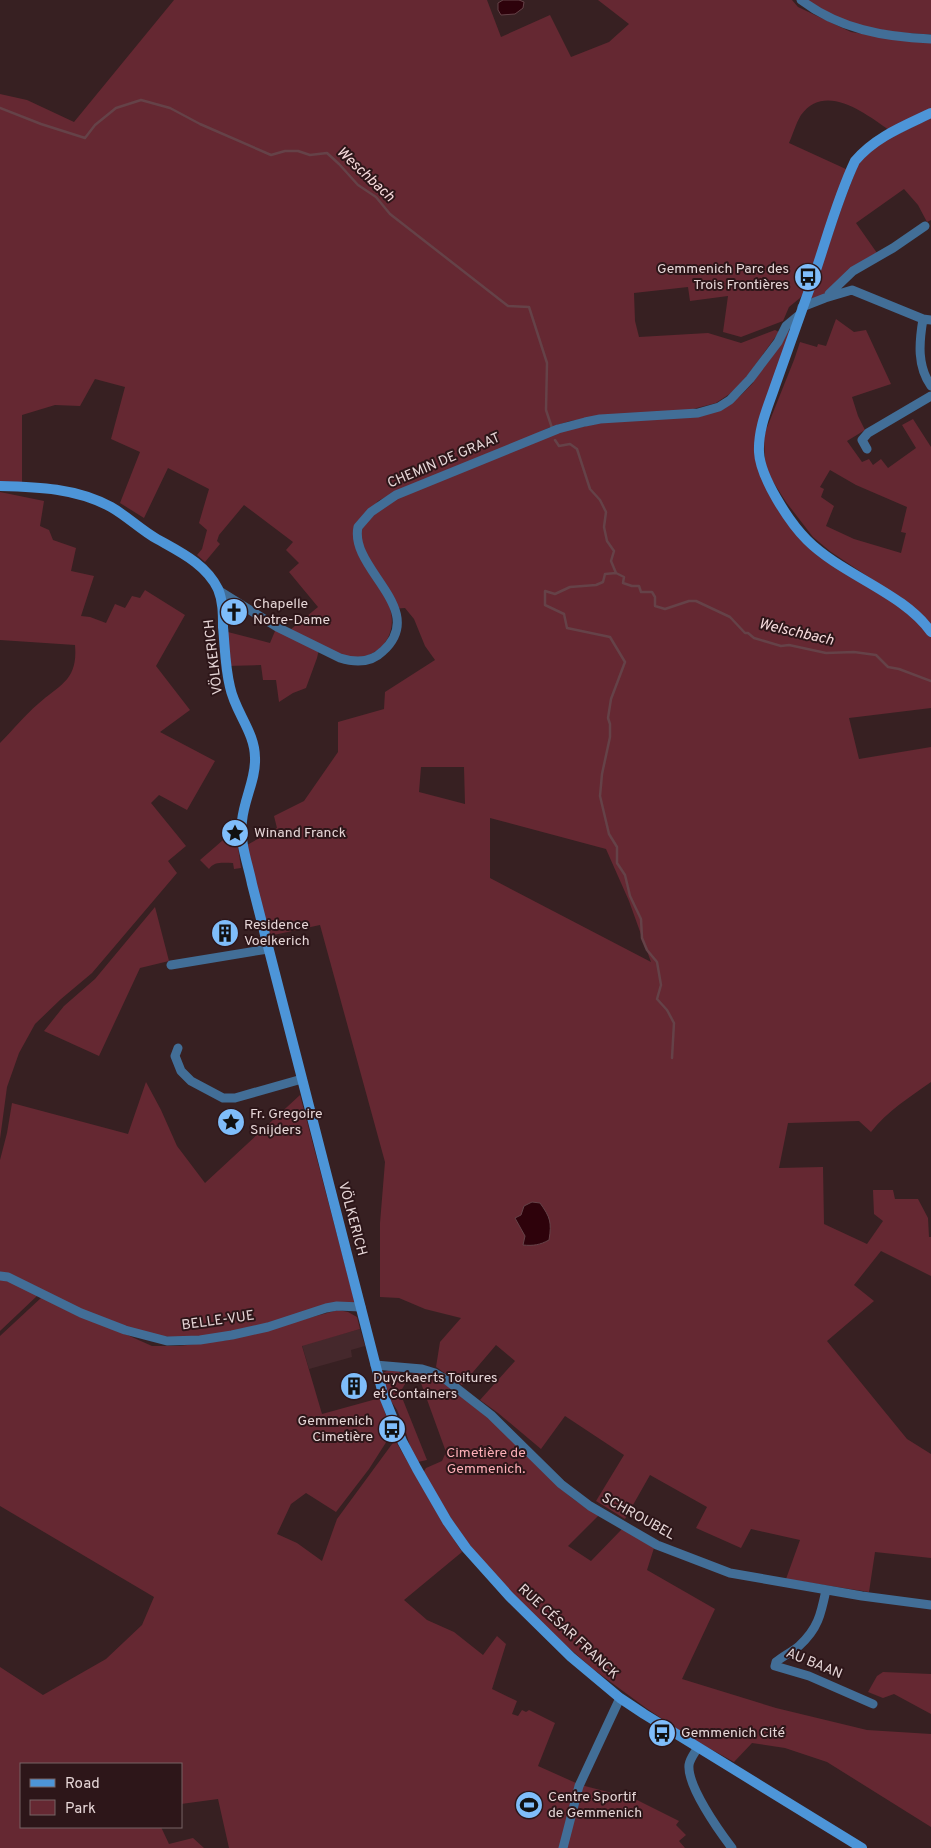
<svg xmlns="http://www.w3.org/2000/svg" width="931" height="1848" font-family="Overpass,sans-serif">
  <rect width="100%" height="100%" fill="#372022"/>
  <path fill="#45282c" d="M360,1329l5,17 -14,4 1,7 -43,12 -7,-24z"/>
  <path fill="#652832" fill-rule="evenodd" d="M174,0h313l14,37 49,-22 21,42 38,-15 20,-18 -31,-24h194l6,7 53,25 56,9 24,2v65l-42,22c-24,-17 -64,-48 -88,-15 -5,8 -8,19 -12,28l59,27 -42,119 -6,9 -11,9 -6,14 -42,16 -18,-5 5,-36 -38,5 -2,-14 -54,6 1,28 4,16 69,-4 33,10 34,-13 4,2 -31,43 -14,16 -18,12 -27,7 -90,7 -29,4 -22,7 -29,14 -118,47 -23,12 -4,5 189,-75 41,-9 97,-6 21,-6 18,-14 12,-12 36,-53 2,1 -35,116 40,84 111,79 25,26v71l-82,10 10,41 72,-12v335c-21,15 -44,29 -60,50l-12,-11 -71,2 -9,45 44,-1 1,57 43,20 16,-23 -9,-7 -1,-24h20l2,9h23l10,19 1,19h2v39l-50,-25 -27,34 20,16 -47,40 80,98 24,15v104l-56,-6 -6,40 -83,-13 14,-39 -49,-11 -10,19 -45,-20 11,-21 -57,-32 -25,44 -29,-18 28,-46 -59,-39 -24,33 -43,-36 -18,-13 35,-39 -19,-16 -34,40 -26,-18 4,-25 21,-24 -36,-9 -26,-11 -19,-1v-74l5,-61 -65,-237 -51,11 -22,-91 30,-17 -3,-12 30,-15 34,-49v-30l46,-13 1,-17 50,-32 -10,-14 -11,-27 -9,-11 -15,1c7,22 -6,45 -30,48 -13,2 -29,-7 -40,-12l-3,13 -11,30 -13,5 -14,9 -3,-22h-13l-2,-15 -35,1 -2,-35 46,12 8,-19 12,6 28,-23 -29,-35 10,-9 -13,-13 7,-8 -49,-37 -25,30 -2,6 3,3 -15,18 -8,-7 5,-6 5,-19 -8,-7 10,-34 -41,-21 -24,50 -24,-15 20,-51 -29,-13 14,-52 -30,-8 -15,27 -25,-1 -33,10v67l-22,-1v-387l27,6 47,22zM421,767h43l1,37 -46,-12zM490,818l116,31 23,52 22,61 -161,-84z
    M806,0h125v34c-41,0 -92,-9 -125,-34z
    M931,118v102l-4,2 -9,-17 -14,-16 -48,34 21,30 -25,16 -29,26 -10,4 -2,-2 33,-96 14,-36 13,-15 17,-11z
    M836,319l18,13 12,-2 25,54 -39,13 6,19 7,14 -18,11 15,21 7,-3 4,6 8,-6 7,9 28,-20 -14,-23 11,-6 18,28v177l-19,-18 -81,-54 -18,-15 -27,-35 -14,-22 -7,-15 -1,-30 30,-75 6,-18 17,5 1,-3 8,2zM830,470l26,15 51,22 -6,25 5,1 -5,20 -47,-14 -28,-13 8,-20 -13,-9 3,-8 -4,-2z
    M0,492l44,9 -4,25 9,4 4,10 23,8 -5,23 23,5 -13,40 9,1 16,6 9,-19 10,4 7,-12 8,2 5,-8 40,25 -29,51 34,44 -30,22 55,29 -28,49 -28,-15 -8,8 35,43 -18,15 9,12 -85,100 -31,26 -26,25 -16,29 -12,34 -7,52v-396c13,-13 25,-28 38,-39 23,-20 40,-24 37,-59l-75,-5z
    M230,834l6,3 1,3 4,28 -7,1 -1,-6c-9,0 -19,-2 -24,6l-9,-9z
    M155,907l14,54 -29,7 -41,88 -55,-25 20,-25 31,-27z
    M146,1082l15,28 16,36 28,37 95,-88 55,208c-62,15 -153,45 -214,30 -11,-3 -22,-8 -33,-12 -36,-14 -72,-32 -108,-48v-113l7,-27 5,-30 116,31z
    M0,1279l13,4 25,12 -38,36z
    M42,1297l110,49h27l49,-6 110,-30 10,2 9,5 3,12 -58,17 20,68 58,-16 12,35 -23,36 -33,43 -30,-19 -15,11 -14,30 20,9 25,18 15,-42 58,-79 45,78 22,34 -58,48 23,20 27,12 29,23 14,-19 9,8 -14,45 25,12 -5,13 6,2 4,-6 4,2 3,-2 26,13 -17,43 38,17 -14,65h-333l-11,-49 -37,5v-40h-160v63h140l8,17 24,-6 11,10h-204v-181l43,28 63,-36 36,-34 12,-28 -154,-91v-170z
    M390,1369l9,2 6,13 -3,5 -1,6 26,65 -9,2 -7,-12 -6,-21 -8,-19 -8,-12 -7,-22 1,-3z
    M417,1372l15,3 -1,5 8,-1c27,21 53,41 77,64 26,27 49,55 83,72l-31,31 23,15 32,-33 31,20 -7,22 68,39 -33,70 94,29 91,22 64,4v93l-104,-65 -42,-14 -33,-5 -18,19 -45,-25 -43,-29 -53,-39 -39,-34 -55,-56 -35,-40 -41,-66 3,-5 16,-7 4,-9 -25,-69h-7l-4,-5 1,-5z
    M883,1672l48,2v40l-37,-20 -11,4 -15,-6 9,-16z
    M581,1785l54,14 44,22 -3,4 10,10 -7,6 6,7h-118z"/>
  <path fill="#2e020b" stroke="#654248" d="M503,0h16l5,2 -1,6 -8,6 -14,1 -3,-5v-7z
    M532,1202l8,1c10,14 12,19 9,37 -9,5 -16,6 -26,5l2,-9 -10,-18 6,-3 3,-9z"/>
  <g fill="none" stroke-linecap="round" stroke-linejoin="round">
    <path stroke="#654248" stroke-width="2.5" d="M0,108l41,16 44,14 10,-13 21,-17 25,-8 29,8 30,16 71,31 14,-4h13l12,4 17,-2 12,11 19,21 18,12 14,17 118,92 21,1 18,56 -1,47 6,18
      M555,440l4,6 11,-2 7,5 13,40 10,11 6,12 -2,15 3,14 7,10 -3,10 5,12 8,4 -1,6 9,3h7l2,6h11l3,5v9l10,3 24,-8h7l34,16 15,16h3l6,5 27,8 8,-1 37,8 28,-1 22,3 12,12 11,2 32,12
      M616,573l-11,1 -2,8 -7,3 -26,2 -15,7 -10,-3v14l19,9 3,14 43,9 15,25 -14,37 -3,19 2,6v13l-8,37 -2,22 9,38 8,13v16l8,12 5,21 11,23 1,19 5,12 10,12 4,23 -4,14 10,11 7,13 -2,35"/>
    <path stroke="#426e97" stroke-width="9" d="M801,0c38,29 83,37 130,39
      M829,294l24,-23 40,-23 32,-22
      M802,307l23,-9 27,-8 71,29 8,1
      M923,319c-4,24 -6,47 8,67
      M867,449l-5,-9 6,-7 63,-37
      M218,590l59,37 63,31c16,5 31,5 43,-7 46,-42 -34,-82 -25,-124l13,-15 25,-17 162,-66 27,-7 15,-3 98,-6 21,-6 11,-7 20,-21 28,-37 8,-16 12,-10
      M171,965l97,-16
      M178,1048l-3,8 6,15 10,10 32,17h12l67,-19
      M0,1276l8,1 73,36 44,17 42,11 33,-1 32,-5 36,-8 58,-19 11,-2 24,1
      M375,1365l47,4 13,4 10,6 46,36 70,69 29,22 67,39 73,28 132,23 69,9
      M826,1590c-5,24 -8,39 -27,56 -7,6 -16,10 -23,16l-1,4 34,10 64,28
      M698,1747c-3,6 -8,11 -9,18 -2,21 30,66 43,83
      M563,1848l16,-62 41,-88"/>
    <path stroke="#4d95d8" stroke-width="10" d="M931,113c-27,13 -56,24 -76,48 -20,42 -31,89 -47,132 -11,31 -22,62 -33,93 -7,21 -17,42 -16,66 1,25 30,70 48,88 35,35 97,53 124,92
      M0,486c38,1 76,2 111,21 16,9 30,23 46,32 23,13 49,25 61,50 5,12 5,25 5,38 2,20 2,40 7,60 5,25 25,45 25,71 1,21 -11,41 -13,63 -3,20 6,43 10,63l131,510 19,47 15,28 30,52 19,27 43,48 62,61 49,41 24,16 218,134"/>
  </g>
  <defs>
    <g id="bus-disc" transform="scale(1.4375)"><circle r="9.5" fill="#7fbdfa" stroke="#2d1619"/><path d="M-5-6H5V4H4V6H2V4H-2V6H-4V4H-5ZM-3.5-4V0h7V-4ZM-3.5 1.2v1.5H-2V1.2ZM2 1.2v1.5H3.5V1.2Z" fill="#111"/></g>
    <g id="church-disc" transform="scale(1.4375)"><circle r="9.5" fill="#7fbdfa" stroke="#2d1619"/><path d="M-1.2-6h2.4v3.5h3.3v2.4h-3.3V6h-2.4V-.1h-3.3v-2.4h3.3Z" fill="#111"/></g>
    <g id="sight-disc" transform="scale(1.4375)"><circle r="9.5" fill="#7fbdfa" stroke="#2d1619"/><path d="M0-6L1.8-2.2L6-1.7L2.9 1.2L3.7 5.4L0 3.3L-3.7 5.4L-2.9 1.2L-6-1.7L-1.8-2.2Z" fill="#111"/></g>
    <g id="building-disc" transform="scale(1.4375)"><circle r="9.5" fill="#7fbdfa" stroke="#2d1619"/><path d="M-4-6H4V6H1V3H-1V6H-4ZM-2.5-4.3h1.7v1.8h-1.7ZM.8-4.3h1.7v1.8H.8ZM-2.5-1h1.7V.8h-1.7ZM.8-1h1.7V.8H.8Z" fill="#111"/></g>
    <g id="stadium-disc" transform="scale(1.4375)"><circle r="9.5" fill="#7fbdfa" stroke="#2d1619"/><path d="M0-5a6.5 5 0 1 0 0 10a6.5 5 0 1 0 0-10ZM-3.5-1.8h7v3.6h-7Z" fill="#111"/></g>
  </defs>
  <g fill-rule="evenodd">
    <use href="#bus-disc" x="808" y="277"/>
    <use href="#church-disc" x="234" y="612"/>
    <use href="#sight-disc" x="235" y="833"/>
    <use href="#building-disc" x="225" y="933"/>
    <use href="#sight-disc" x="231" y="1122"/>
    <use href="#building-disc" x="354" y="1386"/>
    <use href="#bus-disc" x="392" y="1429"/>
    <use href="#bus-disc" x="662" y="1733"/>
    <use href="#stadium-disc" x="529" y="1805"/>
  </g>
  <g text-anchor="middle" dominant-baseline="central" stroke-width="4" stroke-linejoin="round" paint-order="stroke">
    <g font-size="14" fill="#e6d6d7" stroke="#2d1619" text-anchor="start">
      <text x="789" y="269" text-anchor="end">Gemmenich Parc des<tspan x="789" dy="16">Trois Frontières</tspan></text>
      <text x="253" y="604">Chapelle<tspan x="253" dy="16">Notre-Dame</tspan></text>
      <text x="254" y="833">Winand Franck</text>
      <text x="244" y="925">Residence<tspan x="244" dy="16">Voelkerich</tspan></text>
      <text x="250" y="1114">Fr. Gregoire<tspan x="250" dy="16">Snijders</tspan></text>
      <text x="373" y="1378">Duyckaerts Toitures<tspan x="373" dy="16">et Containers</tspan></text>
      <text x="373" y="1421" text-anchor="end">Gemmenich<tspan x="373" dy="16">Cimetière</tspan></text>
      <text x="681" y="1733">Gemmenich Cité</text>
      <text x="548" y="1797">Centre Sportif<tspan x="548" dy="16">de Gemmenich</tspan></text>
    </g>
    <g font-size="14" fill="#e6d6d7" stroke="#2d1619">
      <text transform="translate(444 461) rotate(-23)">CHEMIN DE GRAAT</text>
      <text transform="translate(214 657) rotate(-97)">VÖLKERICH</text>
      <text transform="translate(352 1219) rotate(75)">VÖLKERICH</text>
      <text transform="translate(218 1321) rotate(-8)">BELLE-VUE</text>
      <text transform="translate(638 1517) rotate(29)">SCHROUBEL</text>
      <text transform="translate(568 1632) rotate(43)">RUE CÉSAR FRANCK</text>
      <text transform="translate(814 1664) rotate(22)">AU BAAN</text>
    </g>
    <g font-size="14" fill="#fcafb7" stroke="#2d1619">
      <text x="486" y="1453">Cimetière de<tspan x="486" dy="16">Gemmenich.</tspan></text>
    </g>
    <g font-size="15" font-style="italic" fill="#f5d9db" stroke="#2d1619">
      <text transform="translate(365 175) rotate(43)">Weschbach</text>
      <text transform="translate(796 633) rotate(13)">Welschbach</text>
    </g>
  </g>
  <rect x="20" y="1763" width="162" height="65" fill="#2d1619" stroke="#776365"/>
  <rect x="30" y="1779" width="25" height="8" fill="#4d95d8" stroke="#776365"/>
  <text x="65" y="1788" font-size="15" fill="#e6d6d7">Road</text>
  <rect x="30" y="1800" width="25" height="15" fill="#652832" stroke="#776365"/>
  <text x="65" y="1813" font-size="15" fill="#e6d6d7">Park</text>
</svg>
